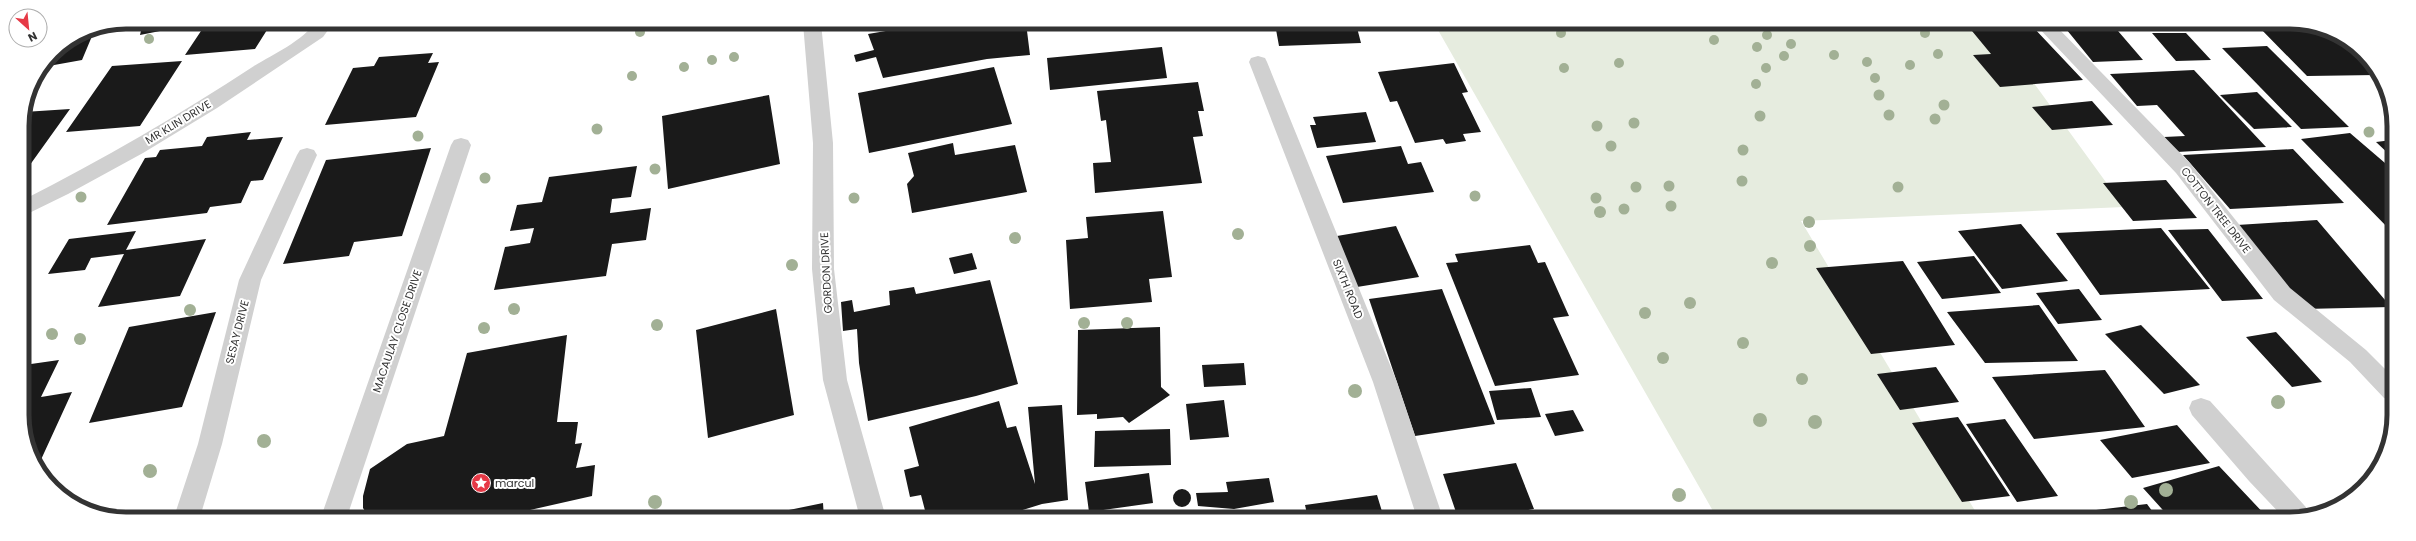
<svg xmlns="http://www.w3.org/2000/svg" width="2416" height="541" font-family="Poppins,sans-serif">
  <rect width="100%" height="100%" fill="#fff"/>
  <path fill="#e6ecdf" d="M1434,23l557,1 133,183 -323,14 179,298 -263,-1z"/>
  <path fill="#1a1a1a" d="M143,22h42v4l-45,9z
    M207,22h65l-17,27 -70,6z
    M933,23h93l4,32 -43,4 -104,19 -7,-21 -20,5 -2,-7 20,-5 -6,-16z
    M1080,23h69l1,4 -45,2v-4l-25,1z
    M1344,23l12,1 5,19 -82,3 -4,-22z
    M2062,24h50l31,36 -50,2z
    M2256,24h40l3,3h17l48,26 12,22 -69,1z
    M2032,26l51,54 -83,7 -27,-32 18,-1 -19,-23z
    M95,29l-13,31 -39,7 10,-15 32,-21z
    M2152,33h34l25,27 -35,1z
    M2267,46l82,81 -48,2 -79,-81z
    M1162,47l5,31 -117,12 -3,-32z
    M433,53l-5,10 11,-1 -23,55 -91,8 28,-57 21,-2 5,-9z
    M182,61l-42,65 -74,6 46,-66z
    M1454,63l14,29 -6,1 19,39 -18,2 3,7 -20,3 -3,-5 -28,4 -18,-42 -7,1 -12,-30z
    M994,67l18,57 -143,29 -11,-60z
    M2194,70l72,77 -89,5 -13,-15 21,-1 -28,-31 -20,1 -27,-32z
    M1198,82l6,29h-6l5,25 -10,1 9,46 -107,10 -2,-30 18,-1 -5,-42 -5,1 -4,-30z
    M2257,92l35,35 -38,2 -34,-34z
    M769,95l11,69 -112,25 -6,-73z
    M2092,101l21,24 -61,5 -20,-23z
    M70,109l-43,60 -4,1 1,-58z
    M1366,112l10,30 -59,6 -7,-23h6l-3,-8z
    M251,132l-4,8 36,-3 -20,43 -12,1 -10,22 -31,4 -3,6 -100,12 38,-67 11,-1 4,-7 42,-4 5,-9z
    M2350,133l42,36v63l-91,-93z
    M2392,140v17l-16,-15z
    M953,143l2,12 60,-10 12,47 -115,21 -5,-29 7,-8 -6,-23z
    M1401,146l7,18 13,-2 13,30 -91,11 -17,-47z
    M431,148l-29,88 -48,6 -5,14 -66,8 43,-104z
    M2293,149l51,54 -114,6 -47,-54z
    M637,166l-6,31 -19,2 -2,14 41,-5 -5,32 -34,4 -6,32 -112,14 11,-43 25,-4 4,-15 -24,3 7,-26 25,-3 7,-25z
    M2166,180l31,38 -64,3 -30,-38z
    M1163,211l9,66 -23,2 3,23 -82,7 -4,-69 22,-2 -2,-21z
    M2317,220l74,87 -87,2 -67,-84z
    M2021,224l47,57 -66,8 -44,-58z
    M1396,226l23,51 -62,10 -20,-51z
    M2161,228l49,61 -110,6 -44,-62z
    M2208,229l55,70 -41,2 -54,-71z
    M136,231l-10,19 80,-11 -26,57 -82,11 26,-53 -33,4 -6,12 -37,4 21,-35z
    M1530,245l8,18 7,-1 24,54 -16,2 26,57 -84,11 -49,-123 12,-1 -3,-8z
    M972,253l5,16 -23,5 -5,-16z
    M1974,256l27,37 -59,6 -25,-37z
    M1903,261l52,84 -84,9 -55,-86z
    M990,280l28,104 -42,12 -108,25 -9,-58 -2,-34 -14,2 -2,-29 11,-2 2,12 36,-7 -1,-14 25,-4 2,7z
    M1442,289l53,135 -80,12 -46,-137z
    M2079,289l23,31 -44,4 -22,-31z
    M2039,305l39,56 -93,2 -38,-51z
    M776,309l18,106 -86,23 -12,-108z
    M216,312l-34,95 -93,16 40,-96z
    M2141,325l59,60 -36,9 -59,-60z
    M1160,327l1,60 9,8 -41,28 -6,-6 -26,2v-5l-20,1 1,-85z
    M2276,332l46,50 -30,5 -46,-50z
    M567,335l-10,87h21l-3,22 7,-1 -6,25 19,-3 -3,31 -93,21h-130l-6,-9v-12l7,-27 37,-25 37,-8 23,-83z
    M59,360l-18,37 31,-5 -33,72 -15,-28v-71z
    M1244,363l2,22 -42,2 -2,-22z
    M1936,367l23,35 -59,8 -23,-36z
    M2105,370l40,57 -111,12 -42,-62z
    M1531,388l10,29 -44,3 -8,-29z
    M1224,400l5,37 -39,3 -4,-36z
    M999,401l8,27 9,-2 19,58 -7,-77 34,-2 6,95 -26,4 -45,14h-70l-6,-23 -11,2 -6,-27 15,-4 -10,-39z
    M1573,410l11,21 -29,5 -10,-22z
    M1958,417l52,79 -48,6 -50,-79z
    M2005,419l53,77 -41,6 -51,-78z
    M2177,425l33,38 -78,15 -32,-38z
    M1170,429l1,36 -77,2 1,-36z
    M1516,463l18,46 -11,2 3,7h-68l-15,-44z
    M2219,466l50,53h-98l-28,-31z
    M1149,473l4,30 -64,9 -4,-30z
    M1269,478l5,24 -40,7 -36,-3 -2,-13 32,-1 -2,-10z
    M1173 498a9 9 0 1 1 18 0a9 9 0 1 1-18 0Z
    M1377,495l7,23h-76l-3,-13z
    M823,503l1,15h-69v-1z
    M2147,504l11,15h-56l-6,-9z
    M630,511l1,6h-23z
    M2057,514l3,5h-30v-1z"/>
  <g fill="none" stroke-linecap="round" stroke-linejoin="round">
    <path fill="#d0d0d0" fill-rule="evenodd" d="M316,22h18l-11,15 -106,71 -74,45 -75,41 -45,22v-16c79,-40 156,-85 231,-134 20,-12 48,-25 62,-44z
      M803,23h18l12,120 1,126 13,111 39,138h-26l-37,-138 -11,-111 1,-126z
      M2035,24h19l136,139 100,125 76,62 26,26v24l-8,-2 -34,-36 -76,-62 -98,-127z
      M1258,56l7,2 2,4 130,320 46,136h-26l-44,-136 -124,-320 2,-4z
      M461,138l7,2 3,5 -124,372h-26l130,-372 3,-5z
      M307,148l7,2 3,5 -56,125 -39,164 -22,73h-26l24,-73 41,-164 58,-125 3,-5z
      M2201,398l9,3 103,114 -28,4 -36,-38 -57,-66 -3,-7 3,-7z"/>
  </g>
  <g fill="#a2b095">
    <circle cx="640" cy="32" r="5"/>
    <circle cx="1561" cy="33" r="5"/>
    <circle cx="1925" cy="33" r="5"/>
    <circle cx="1767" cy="35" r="5"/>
    <circle cx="149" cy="39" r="5"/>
    <circle cx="1714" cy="40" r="5"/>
    <circle cx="1791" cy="44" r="5"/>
    <circle cx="1757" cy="47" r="5"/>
    <circle cx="1938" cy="54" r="5"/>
    <circle cx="1834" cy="55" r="5"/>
    <circle cx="1784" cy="56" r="5"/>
    <circle cx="734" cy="57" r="5"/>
    <circle cx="712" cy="60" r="5"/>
    <circle cx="1867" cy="62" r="5"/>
    <circle cx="1619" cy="63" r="5"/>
    <circle cx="1910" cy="65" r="5"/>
    <circle cx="684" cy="67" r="5"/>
    <circle cx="1564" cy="68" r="5"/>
    <circle cx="1766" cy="68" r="5"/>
    <circle cx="632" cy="76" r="5"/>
    <circle cx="1875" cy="78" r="5"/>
    <circle cx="1756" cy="84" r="5"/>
    <circle cx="1879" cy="95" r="5.5"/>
    <circle cx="1944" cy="105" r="5.5"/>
    <circle cx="1889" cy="115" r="5.5"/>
    <circle cx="1760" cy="116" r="5.5"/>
    <circle cx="1935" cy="119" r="5.5"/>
    <circle cx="1634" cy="123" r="5.5"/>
    <circle cx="1597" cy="126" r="5.5"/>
    <circle cx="597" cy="129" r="5.5"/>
    <circle cx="2369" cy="132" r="5.5"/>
    <circle cx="418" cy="136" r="5.5"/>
    <circle cx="1611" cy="146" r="5.5"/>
    <circle cx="1743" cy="150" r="5.5"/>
    <circle cx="655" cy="169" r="5.5"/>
    <circle cx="485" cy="178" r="5.5"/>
    <circle cx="1742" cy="181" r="5.5"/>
    <circle cx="1669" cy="186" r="5.5"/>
    <circle cx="1636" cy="187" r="5.5"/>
    <circle cx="1898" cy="187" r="5.5"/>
    <circle cx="1475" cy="196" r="5.5"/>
    <circle cx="81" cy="197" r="5.5"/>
    <circle cx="854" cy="198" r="5.5"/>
    <circle cx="1596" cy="198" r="5.5"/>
    <circle cx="1671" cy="206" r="5.5"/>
    <circle cx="1624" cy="209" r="5.5"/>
    <circle cx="1600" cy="212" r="6"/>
    <circle cx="1809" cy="222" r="6"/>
    <circle cx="1238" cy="234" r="6"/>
    <circle cx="1015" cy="238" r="6"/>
    <circle cx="1810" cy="246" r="6"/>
    <circle cx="1772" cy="263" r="6"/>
    <circle cx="792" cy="265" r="6"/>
    <circle cx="1690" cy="303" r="6"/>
    <circle cx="514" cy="309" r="6"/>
    <circle cx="190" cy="310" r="6"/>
    <circle cx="1645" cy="313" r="6"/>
    <circle cx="1084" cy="323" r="6"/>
    <circle cx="1127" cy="323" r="6"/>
    <circle cx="657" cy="325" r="6"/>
    <circle cx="484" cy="328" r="6"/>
    <circle cx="52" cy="334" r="6"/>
    <circle cx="80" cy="339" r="6"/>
    <circle cx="1743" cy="343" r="6"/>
    <circle cx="1663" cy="358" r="6"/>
    <circle cx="1802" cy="379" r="6"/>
    <circle cx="1355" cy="391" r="7"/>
    <circle cx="2278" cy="402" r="7"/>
    <circle cx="1760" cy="420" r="7"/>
    <circle cx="1815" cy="422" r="7"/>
    <circle cx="264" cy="441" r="7"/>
    <circle cx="150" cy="471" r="7"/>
    <circle cx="2166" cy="490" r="7"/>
    <circle cx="1679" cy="495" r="7"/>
    <circle cx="655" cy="502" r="7"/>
    <circle cx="2131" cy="502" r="7"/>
  </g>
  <defs>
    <g id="sight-disc" transform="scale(1)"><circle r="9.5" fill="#e63946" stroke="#fff"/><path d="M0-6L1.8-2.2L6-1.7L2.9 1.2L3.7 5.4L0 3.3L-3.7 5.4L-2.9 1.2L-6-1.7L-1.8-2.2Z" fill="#fff"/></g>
  </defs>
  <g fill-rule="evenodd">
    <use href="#sight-disc" x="481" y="483"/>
  </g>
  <g text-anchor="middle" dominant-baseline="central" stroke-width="4" stroke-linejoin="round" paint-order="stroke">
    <g font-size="11" fill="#333" stroke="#fff">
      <text transform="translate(178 122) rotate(-31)">MR KLIN DRIVE</text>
      <text transform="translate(2216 210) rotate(52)">COTTON TREE DRIVE</text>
      <text transform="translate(826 273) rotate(-93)">GORDON DRIVE</text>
      <text transform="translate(1348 289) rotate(68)">SIXTH ROAD</text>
      <text transform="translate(397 331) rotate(-71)">MACAULAY CLOSE DRIVE</text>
      <text transform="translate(237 332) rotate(-76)">SESAY DRIVE</text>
    </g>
    <g font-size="11" fill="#333" stroke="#fff" text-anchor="start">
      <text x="495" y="483">marcul</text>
    </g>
  </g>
  <path d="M0 0H2416V541H0ZM126 29H2290A97 97 0 0 1 2387 126V415A97 97 0 0 1 2290 512H126A97 97 0 0 1 29 415V126A97 97 0 0 1 126 29Z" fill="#fff" fill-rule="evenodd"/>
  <path fill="none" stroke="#333" stroke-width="5" d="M126 29H2290A97 97 0 0 1 2387 126V415A97 97 0 0 1 2290 512H126A97 97 0 0 1 29 415V126A97 97 0 0 1 126 29Z"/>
  <g transform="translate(28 28) rotate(153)"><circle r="19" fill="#ffffff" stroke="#adadad"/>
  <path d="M0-3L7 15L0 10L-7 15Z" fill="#e63946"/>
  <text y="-6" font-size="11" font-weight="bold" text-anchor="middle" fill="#333333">N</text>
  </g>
</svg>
